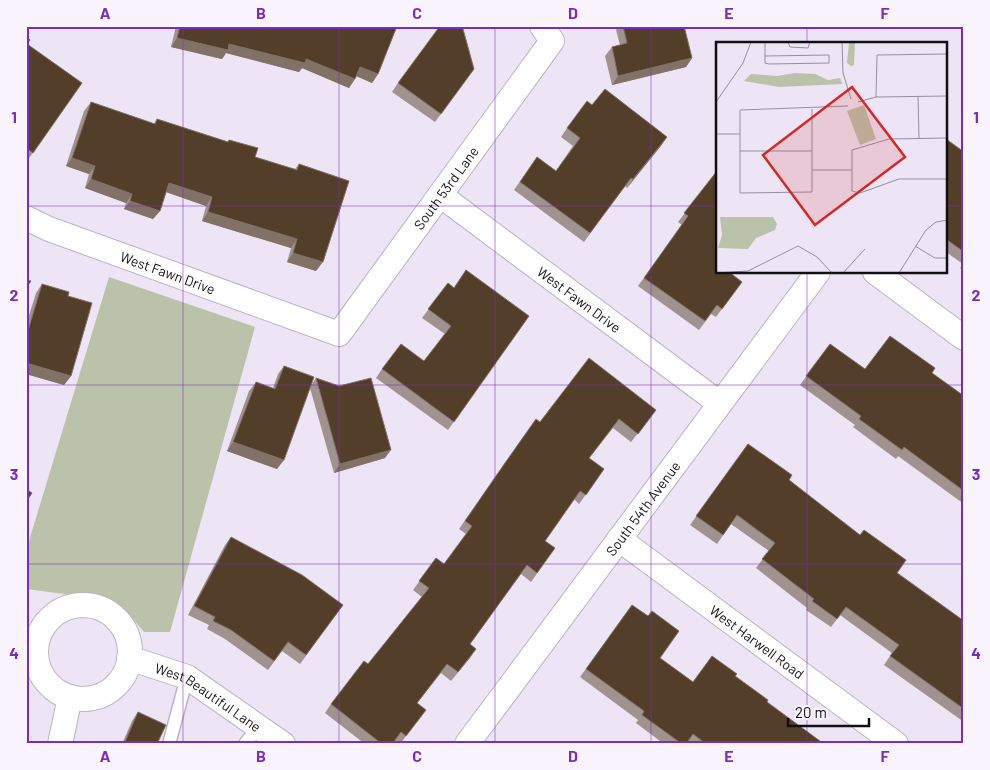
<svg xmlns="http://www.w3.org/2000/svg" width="990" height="770" font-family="Barlow,sans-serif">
  <rect width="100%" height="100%" fill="#ede5f5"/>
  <path fill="#bac2a9" d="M109,277l146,50 -85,305h-26l-16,-19 -27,-18h-29l-46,-6v-38z"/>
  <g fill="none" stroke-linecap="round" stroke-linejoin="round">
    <g stroke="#bcb4c3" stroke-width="15">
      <path id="service" d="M169,744l18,-67
        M245,744l14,-18"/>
    </g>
    <g stroke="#bcb4c3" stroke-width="26">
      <g id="minor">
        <path id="s1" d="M440,195l279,208"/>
        <path id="s2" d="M26,218l23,11 290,105 213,-293 -10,-15"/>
        <path d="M875,272l89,66"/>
        <path id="s3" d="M619,539l277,205"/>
        <circle cx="83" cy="652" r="47"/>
        <path id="s4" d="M129,658l58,19 96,67"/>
        <path d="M60,744l10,-47"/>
        <path id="s5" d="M467,744l351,-472"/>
      </g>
    </g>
    <use href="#service" stroke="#fff" stroke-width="12"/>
    <use href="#minor" stroke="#fff" stroke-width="24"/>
  </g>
  <path fill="#a0928f" d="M176,26h221l-19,48 -6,9 -16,-7 -7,12 -47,-20 -3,4 -73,-19 -4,6 -51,-12z
    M619,26h65l8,32 -6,9 -74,18 -7,-29 7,-9 8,-2 -4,-15z
    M26,37l1,7 55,39 -55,78h-1z
    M474,69l-39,53 -43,-30 6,-9z
    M91,102l63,22 3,-5 71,23 1,-2 26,17 40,12 4,-5 17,107 -29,-9 4,-14 -89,-27 4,-15 -40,-14 -6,19 -7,8 -29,-10 2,-6 -41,-15 4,-14 -23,-8 18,-55z
    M592,105l75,32 -40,51 -2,-2 -41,56 -70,-52 23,-33 19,14 17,-25 -12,-9 6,-9z
    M946,139l18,13v119l-4,-3 3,-4 -17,-12z
    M717,171l1,101 24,10 -26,35 -5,-3 -12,16 -61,-44 44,-61 -4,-3z
    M448,283l6,5 75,28 -81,114 -72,-52 6,-9 42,-8 21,-27 -23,-16z
    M42,284l26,12 3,80 -7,9 -38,-11v-49l10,-32z
    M830,344l35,25 67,4 32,23v108l-66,-48 -2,3 -43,-32 2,-2 -55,-40z
    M284,366l28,18 4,-6 69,80 -51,15 -24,-85 -33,81 -50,-18 22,-60 7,-9 17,6 5,-14z
    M650,418l-19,24 -18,-14 -24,30 15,11 -25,35 -5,-5 -29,42 10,7 -24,34 -10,-8 -51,70 6,5 -25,32 -10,-8 -24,30 9,7 -26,34h-1l-4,-3 -2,3h-28l-40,-31 6,-9 37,-40 54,-67 -9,-7 23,-32 8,6 22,-30 -7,-5 46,-66 35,-41z
    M748,444l150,129 66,48v101l-80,-57 8,-12 -52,-38 -9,12 -25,-17 1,-2 -51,-40 13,-17 -38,-27 -14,20 -27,-19z
    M231,537l112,68 -43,59 -18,-13 -14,19 -43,-31 -18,-10 2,-4 -21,-10 37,-70z
    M632,605l28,53 33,24 42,-6 32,26 57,42h-136l-1,-1 -1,1h-22l-28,-21 2,-3 -58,-43z
    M138,712l19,32h-35l10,-23z"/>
  <path fill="#817166" d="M177,38l52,6 77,15 49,20 -6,9 -47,-20 -3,4 -73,-19 -4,6 -51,-12z
    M692,58l-6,9 -74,18 6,-9z
    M360,67l18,7 -6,9 -18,-8z
    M667,137l-6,9 -34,42 6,-9z
    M72,158l23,8 -6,8 -23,-8z
    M91,179l41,15 -6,9 -41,-15z
    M169,183l43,14 -6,9 -43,-15z
    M130,201l30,10 -7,8 -29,-10z
    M208,212l89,27 -6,9 -89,-27z
    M293,253l30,9 -7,9 -29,-9z
    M26,363l45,13 -7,9 -38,-11z
    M233,442l51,18 -7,9 -50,-18z
    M391,450l-6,8 -51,15 6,-9z
    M476,649l-6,9 -19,23 7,-9z"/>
  <path fill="#533f29" stroke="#817166" d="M180,26h217l-19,48 -18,-7 -5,12 -49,-20 -1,4 -76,-19 -1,6 -51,-12z
    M440,26h19l4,3 11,40 -33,45 -43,-31z
    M623,26h61l8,32 -74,18 -6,-29 15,-4z
    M26,37l4,3 -3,4 55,39 -49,70 -7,-5z
    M605,89l62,48 -34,42 -2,-1 -41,55 -70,-51 17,-25 19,14 24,-33 -13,-10 20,-27 5,4z
    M91,102l64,22 2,-5 71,23 1,-2 29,8 -3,9 42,13 2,-6 50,17 -26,81 -30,-9 4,-14 -89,-27 4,-15 -43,-14 -9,28 -30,-10 2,-7 -41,-15 4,-13 -23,-8z
    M946,139l18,13v100l-18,-13z
    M717,171l1,101h11l13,10 -20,27 -5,-4 -12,16 -61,-43 44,-62 -4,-3z
    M466,270l63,46 -75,106 -72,-53 19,-25 23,17 27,-35 -23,-17 20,-26 6,5z
    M26,280l5,1 -5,7z
    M42,284l27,8 -1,4 24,7 -21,73 -45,-13v-26z
    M890,336l45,32 -3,5 32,23v95l-60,-44 -2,3 -43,-31 2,-3 -55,-40 24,-32 35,25z
    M589,358l67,52 -18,24 -19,-15 -30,39 15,11 -18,26 -6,-4 -35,50 10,7 -18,25 -10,-8 -57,79 6,5 -18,23 -11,-8 -30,39 9,7 -20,26 -5,-4 -9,12h-10l-51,-40 33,-43 4,3 61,-76 -10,-7 17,-23 8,6 28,-38 -7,-5 40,-58 31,-44 4,3z
    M284,366l30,11 -30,83 -51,-18 23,-60 19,7z
    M316,378l23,8 32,-8 20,72 -51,14z
    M748,444l44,31 -3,5 71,55 4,-5 42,30 -9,13 67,48v88l-74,-53 9,-11 -53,-38 -9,12 -25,-18 2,-2 -52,-40 13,-16 -38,-28 -14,20 -27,-19z
    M26,489l6,4 -6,9z
    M231,537l71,38 41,30 -37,50 -18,-13 -14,19 -43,-31 -18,-9 2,-4 -21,-11z
    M632,605l16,11 4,-5 27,20 -19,27 33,24 19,-26 25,18 -2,2 33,24 -1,2 57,42h-118l-13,-10 -7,10h-4l-40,-29 2,-4 -58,-42z
    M138,712l28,13 -9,19h-33z"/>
  <path fill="none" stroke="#7b2cbf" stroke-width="1" stroke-opacity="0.55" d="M183,26v718M339,26v718M495,26v718M651,26v718M807,26v18M26,206h692M946,206h18M807,272v472M26,385h938M26,564h938"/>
  <g text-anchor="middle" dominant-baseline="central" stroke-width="5" stroke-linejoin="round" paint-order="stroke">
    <g font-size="14" fill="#120f14" stroke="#f9f4fe">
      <text stroke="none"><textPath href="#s2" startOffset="515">South 53rd Lane</textPath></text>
      <text stroke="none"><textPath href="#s2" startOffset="152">West Fawn Drive</textPath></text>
      <text stroke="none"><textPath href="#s1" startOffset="174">West Fawn Drive</textPath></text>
      <text stroke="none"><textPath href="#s5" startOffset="294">South 54th Avenue</textPath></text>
      <text stroke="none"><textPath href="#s3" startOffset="172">West Harwell Road</textPath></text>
      <text stroke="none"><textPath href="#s4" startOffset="89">West Beautiful Lane</textPath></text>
    </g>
  </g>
  <g transform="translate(716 42)">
    <rect width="231" height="231" fill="#ede5f5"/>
    <path d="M133,0h6l-1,23 -3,1 -4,-3zM79,31l20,1 13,6 12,-2 2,6 -63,3 -35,-6 7,-7 26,2zM148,63l12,34 -16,6 -13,-34zM4,175h53l4,7 -2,6 -19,8 -8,11 -30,-1 4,-13z" fill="#bac2a9"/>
    <path fill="none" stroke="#958f9b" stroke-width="1" d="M49,0v21l4,1 60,-1v-8l-64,1M72,0l2,5 18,1 2,-6M126,0l1,31 8,26M161,13l71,-1M202,54l1,42M160,55l1,-42M0,60l27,-39 8,-21M142,60l18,-5 72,-1M96,67v83l-72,1v-83l108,-4M0,92h24M232,96l-59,1 -37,11v41l8,2 39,-14h49M24,109h72M96,128h40M199,204l20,12h13M0,231l32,-2 50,-25 19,11 15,16M127,231l22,-24M183,231l27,-43 10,-8 12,-2"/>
    <path fill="#d62828" fill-opacity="0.15" stroke="#d62828" stroke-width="2.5" d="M136,45l53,70 -90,68 -52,-70z"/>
    <rect width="231" height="231" fill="none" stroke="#120f14" stroke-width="2.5"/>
  </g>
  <rect width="990" height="770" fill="none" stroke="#f9f4fe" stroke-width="55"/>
  <path d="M788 718v8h81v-8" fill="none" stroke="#120f14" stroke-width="2.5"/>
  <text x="795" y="718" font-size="15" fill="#120f14" stroke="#f9f4fe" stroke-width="4" paint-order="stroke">20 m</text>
  <rect x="28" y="28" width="934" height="714" fill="none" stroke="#7b2cbf" stroke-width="2"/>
  <g font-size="16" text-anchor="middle" font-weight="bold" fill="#7b2cbf">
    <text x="105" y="19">A</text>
    <text x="261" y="19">B</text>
    <text x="417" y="19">C</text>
    <text x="573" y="19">D</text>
    <text x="729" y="19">E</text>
    <text x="885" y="19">F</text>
    <text x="14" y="123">1</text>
    <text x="976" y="123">1</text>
    <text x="14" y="301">2</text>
    <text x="976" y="301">2</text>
    <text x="14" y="480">3</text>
    <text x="976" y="480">3</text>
    <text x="14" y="659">4</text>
    <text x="976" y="659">4</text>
    <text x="105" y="762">A</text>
    <text x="261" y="762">B</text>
    <text x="417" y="762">C</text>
    <text x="573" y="762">D</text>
    <text x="729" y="762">E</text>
    <text x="885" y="762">F</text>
  </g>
</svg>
